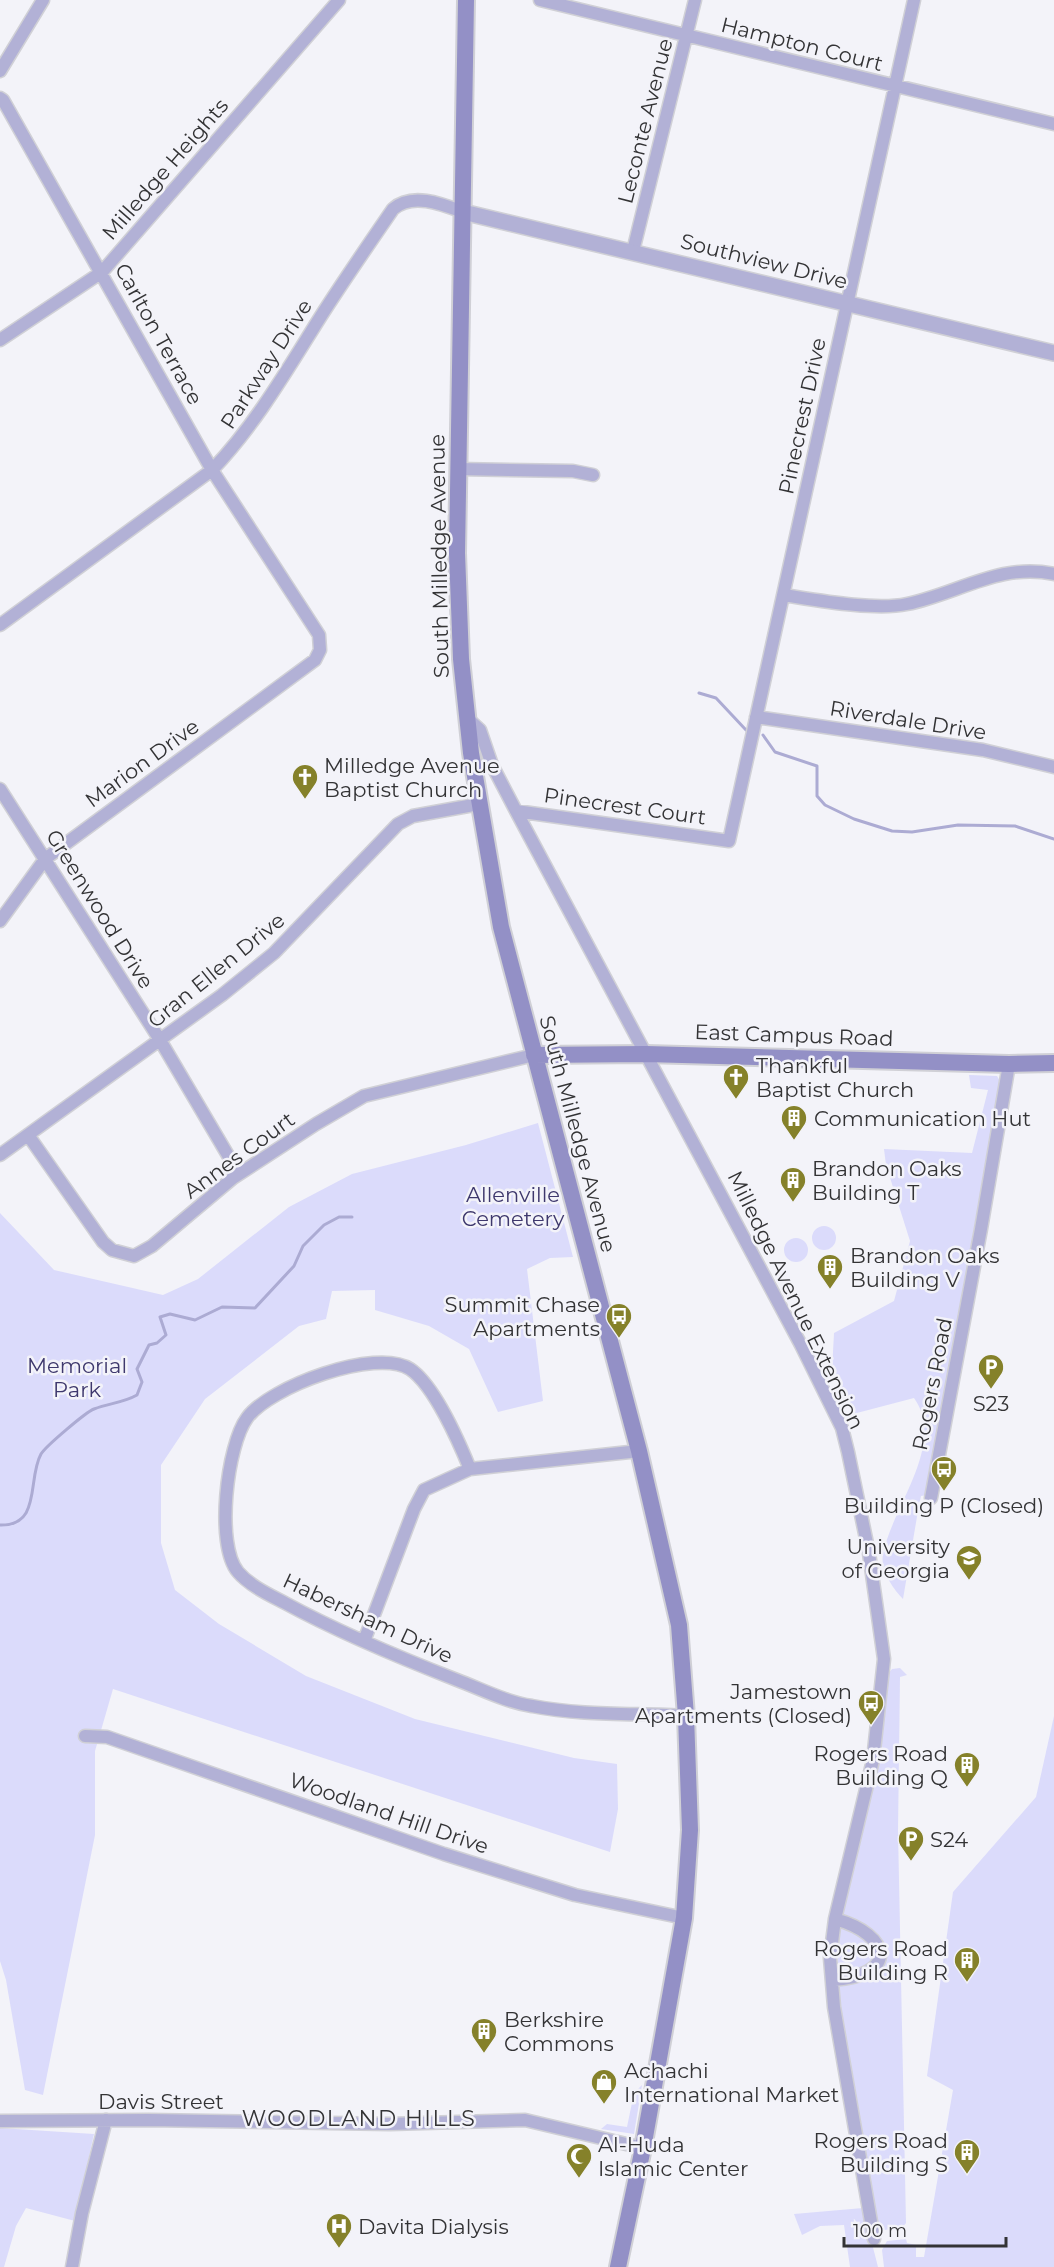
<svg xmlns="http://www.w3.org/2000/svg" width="1054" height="2267" font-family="Montserrat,sans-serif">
  <rect width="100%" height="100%" fill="#f3f3f9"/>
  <path fill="#dbdbfb" d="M969,1075l28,1 3,5 -73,414 -6,1 -2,9 -16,94c-10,-10 -23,-29 -20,-45 9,-47 64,-110 31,-156l-61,16 -21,-43 2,-38 60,-32 16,-60 -24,-76 -2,-16 88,4 16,-63 -17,-2z
    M538,1123l35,134 -23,1 -23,11 16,132 -45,11 -29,-63 -40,-23 -54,-16v-20l-43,1 -6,28 -27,7 -94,73 -44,66v78l14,47 44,34 87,52 109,43 159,39 43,6 1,45 -8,43 -497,-163 -18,62v84l-52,260 -18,-5 -19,-110 -6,-19v-748l54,57 109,25 35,-16 91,-72 63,-33 114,-29z
    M812 1238a12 12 0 1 1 24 0a12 12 0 1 1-24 0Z
    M784 1250a12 12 0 1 1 24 0a12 12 0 1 1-24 0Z
    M900,1668l7,7 -7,2 -2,154 8,392 -4,5 -18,2 -6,-5 -35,-194 -6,-66 4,-41 39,-169 8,-81 4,-5z
    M1054,1716v551h-170l-2,-17 5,-9 19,-2 1,4 9,2v12h8l29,-167 -26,-14 26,-184 83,-95z
    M642,2085l-8,49 -33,-5 6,-5 20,3 7,-34z
    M0,2128l94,6 -19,87 -49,-13 -10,18 -12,41h-4z
    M863,2208l15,59h-28l-6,-42 -24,1 -18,9 -8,-21z"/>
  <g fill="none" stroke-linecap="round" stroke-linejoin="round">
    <path stroke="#acabd3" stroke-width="3" d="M699,693l17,5 30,32
      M763,735l12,17 42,14v30l8,9 29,14 38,12 20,1 46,-7 57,1 39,13
      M0,1525c42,1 27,-46 41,-71 5,-8 45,-42 53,-45 15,-6 29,-6 43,-14l5,-13 -5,-13 12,-24 8,-2 9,-8 -6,-18 10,-3 25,6 27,-13 33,1 39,-42 9,-20 21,-21 15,-8h13"/>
    <g stroke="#d0d0d6" stroke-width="15">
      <path id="minor" d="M540,0l514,124
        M0,71l43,-71
        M0,98l3,2 209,370 107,165 1,15 -5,10 -270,199 -45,62
        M633,251l62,-251
        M0,340l102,-68 237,-272
        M457,469l116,2 20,4
        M783,595c33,5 92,16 124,9 50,-10 94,-42 147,-30
        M0,625l212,-155c44,-46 75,-100 109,-154 23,-36 48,-72 72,-107 19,-17 49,-5 70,3
        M756,717l227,33 71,17
        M467,718l13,12 12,35 24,46 285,534 41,83 6,24 21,101 15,106 -11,101 -38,159 -5,39 4,49 40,232
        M0,789l160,251 79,134
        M516,811l213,30 185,-841
        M28,1135l75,107 9,8 22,6 18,-10 81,-68 83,-54 48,-28 170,-41
        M0,1155l222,-160 52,-42 124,-129 15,-8 66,-12
        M470,1469c-11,-27 -36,-84 -60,-100 -34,-22 -141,18 -163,49 -20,27 -32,127 -9,154 12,14 32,23 47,31 55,30 113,54 172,77 24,9 49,22 75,26 51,10 103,7 154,10
        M931,1498l50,-269 28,-165
        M364,1641l50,-132 10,-19 46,-21 169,-18
        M85,1736l22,1 337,117 131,41 109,23
        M832,1980c67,-4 60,-45 3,-61
        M0,2121l149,-1 241,4 135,-4 118,28
        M72,2267l10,-54 24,-93"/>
    </g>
    <g stroke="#d0d0d6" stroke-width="18">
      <path id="tertiary" d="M463,212l591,141"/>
    </g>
    <g stroke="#d0d0d6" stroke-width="20">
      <path id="secondary" d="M466,0l-9,553 4,106 10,94 30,174 138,524 40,174 7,91 4,114 -6,88 -41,230 -25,119
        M534,1055l112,-1 363,10 45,-1"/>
    </g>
    <use href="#minor" stroke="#b2b1d6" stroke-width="12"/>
    <use href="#tertiary" stroke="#b2b1d6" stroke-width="15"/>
    <use href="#secondary" stroke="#9390c6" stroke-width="16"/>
  </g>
  <defs>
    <g id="church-pin" transform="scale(1.35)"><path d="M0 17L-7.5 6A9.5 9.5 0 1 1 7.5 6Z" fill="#85812a" stroke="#f3f3f9"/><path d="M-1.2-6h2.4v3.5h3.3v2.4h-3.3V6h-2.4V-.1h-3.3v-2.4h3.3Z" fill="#fff"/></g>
    <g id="building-pin" transform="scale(1.35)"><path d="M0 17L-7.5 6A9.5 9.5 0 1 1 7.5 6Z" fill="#85812a" stroke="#f3f3f9"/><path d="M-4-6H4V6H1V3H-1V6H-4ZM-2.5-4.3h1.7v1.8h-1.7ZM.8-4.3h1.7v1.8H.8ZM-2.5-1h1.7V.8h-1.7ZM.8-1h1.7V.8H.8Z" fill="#fff"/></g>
    <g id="bus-pin" transform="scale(1.35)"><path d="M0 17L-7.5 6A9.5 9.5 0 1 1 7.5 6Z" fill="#85812a" stroke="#f3f3f9"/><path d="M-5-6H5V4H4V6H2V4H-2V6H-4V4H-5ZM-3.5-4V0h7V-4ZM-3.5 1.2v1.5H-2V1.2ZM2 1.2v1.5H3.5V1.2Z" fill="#fff"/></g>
    <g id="parking-pin" transform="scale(1.35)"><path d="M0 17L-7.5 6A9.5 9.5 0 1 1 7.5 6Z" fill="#85812a" stroke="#f3f3f9"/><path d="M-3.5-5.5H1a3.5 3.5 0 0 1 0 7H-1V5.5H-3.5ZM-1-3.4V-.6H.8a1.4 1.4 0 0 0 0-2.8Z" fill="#fff"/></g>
    <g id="university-pin" transform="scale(1.35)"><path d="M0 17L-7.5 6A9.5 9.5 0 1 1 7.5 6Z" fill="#85812a" stroke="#f3f3f9"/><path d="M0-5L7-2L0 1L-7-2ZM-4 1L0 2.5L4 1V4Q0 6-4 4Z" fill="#fff"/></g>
    <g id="shop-pin" transform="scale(1.35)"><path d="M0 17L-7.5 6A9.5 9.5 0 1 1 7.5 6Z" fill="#85812a" stroke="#f3f3f9"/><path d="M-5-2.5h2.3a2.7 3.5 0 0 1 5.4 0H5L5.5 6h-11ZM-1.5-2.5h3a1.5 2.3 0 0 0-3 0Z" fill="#fff"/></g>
    <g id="mosque-pin" transform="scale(1.35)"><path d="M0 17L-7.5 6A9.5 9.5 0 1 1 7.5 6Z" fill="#85812a" stroke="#f3f3f9"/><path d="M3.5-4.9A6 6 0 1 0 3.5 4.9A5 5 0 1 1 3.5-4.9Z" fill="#fff"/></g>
    <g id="hospital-pin" transform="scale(1.35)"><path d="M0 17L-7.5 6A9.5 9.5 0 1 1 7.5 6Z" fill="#85812a" stroke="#f3f3f9"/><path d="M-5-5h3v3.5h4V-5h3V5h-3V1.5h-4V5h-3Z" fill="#fff"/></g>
  </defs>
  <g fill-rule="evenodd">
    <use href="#church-pin" x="305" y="777"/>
    <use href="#church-pin" x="736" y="1077"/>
    <use href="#building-pin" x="794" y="1118"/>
    <use href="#building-pin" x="793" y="1180"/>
    <use href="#building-pin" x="830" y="1267"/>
    <use href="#bus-pin" x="619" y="1316"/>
    <use href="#parking-pin" x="991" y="1367"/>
    <use href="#bus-pin" x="944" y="1469"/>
    <use href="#university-pin" x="969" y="1558"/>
    <use href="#bus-pin" x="871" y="1703"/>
    <use href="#building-pin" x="967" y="1765"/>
    <use href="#parking-pin" x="911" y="1839"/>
    <use href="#building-pin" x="967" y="1960"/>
    <use href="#building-pin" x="484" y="2031"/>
    <use href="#shop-pin" x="604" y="2082"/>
    <use href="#building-pin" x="967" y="2152"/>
    <use href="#mosque-pin" x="579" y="2156"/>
    <use href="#hospital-pin" x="339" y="2226"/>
  </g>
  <g text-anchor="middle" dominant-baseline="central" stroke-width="5" stroke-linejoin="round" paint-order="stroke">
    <g font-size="21" fill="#333335" stroke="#f3f3f9">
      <text transform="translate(802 44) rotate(14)">Hampton Court</text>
      <text transform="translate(645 121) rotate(-76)">Leconte Avenue</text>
      <text transform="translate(165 169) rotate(-49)">Milledge Heights</text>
      <text transform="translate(764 261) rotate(14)">Southview Drive</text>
      <text transform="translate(159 334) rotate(61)">Carlton Terrace</text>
      <text transform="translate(266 364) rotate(-57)">Parkway Drive</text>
      <text transform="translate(802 416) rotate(-78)">Pinecrest Drive</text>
      <text transform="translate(439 556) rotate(-91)">South Milledge Avenue</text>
      <text transform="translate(908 720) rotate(9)">Riverdale Drive</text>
      <text transform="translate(142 763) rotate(-36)">Marion Drive</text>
      <text transform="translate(625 806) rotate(8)">Pinecrest Court</text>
      <text transform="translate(100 909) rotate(58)">Greenwood Drive</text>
      <text transform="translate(216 970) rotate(-39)">Gran Ellen Drive</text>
      <text transform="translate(794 1035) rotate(2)">East Campus Road</text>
      <text transform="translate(578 1134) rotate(75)">South Milledge Avenue</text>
      <text transform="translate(239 1155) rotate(-36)">Annes Court</text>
      <text transform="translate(796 1300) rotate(64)">Milledge Avenue Extension</text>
      <text transform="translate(932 1384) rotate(-79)">Rogers Road</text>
      <text transform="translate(368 1618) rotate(25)">Habersham Drive</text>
      <text transform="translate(389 1813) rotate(19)">Woodland Hill Drive</text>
      <text x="161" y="2101">Davis Street</text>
    </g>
    <g font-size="21" fill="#333335" stroke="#f3f3f9" text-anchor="start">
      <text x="324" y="765">Milledge Avenue<tspan x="324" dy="24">Baptist Church</tspan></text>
      <text x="756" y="1065">Thankful<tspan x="756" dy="24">Baptist Church</tspan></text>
      <text x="814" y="1118">Communication Hut</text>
      <text x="812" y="1168">Brandon Oaks<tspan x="812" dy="24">Building T</tspan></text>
      <text x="850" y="1255">Brandon Oaks<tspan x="850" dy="24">Building V</tspan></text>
      <text x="600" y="1304" text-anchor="end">Summit Chase<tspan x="600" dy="24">Apartments</tspan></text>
      <text x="991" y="1403" text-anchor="middle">S23</text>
      <text x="944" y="1505" text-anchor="middle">Building P (Closed)</text>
      <text x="950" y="1546" text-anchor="end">University<tspan x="950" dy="24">of Georgia</tspan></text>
      <text x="852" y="1691" text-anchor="end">Jamestown<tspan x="852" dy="24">Apartments (Closed)</tspan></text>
      <text x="948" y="1753" text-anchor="end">Rogers Road<tspan x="948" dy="24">Building Q</tspan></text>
      <text x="930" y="1839">S24</text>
      <text x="948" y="1948" text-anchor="end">Rogers Road<tspan x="948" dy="24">Building R</tspan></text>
      <text x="504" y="2019">Berkshire<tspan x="504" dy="24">Commons</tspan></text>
      <text x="624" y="2070">Achachi<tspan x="624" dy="24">International Market</tspan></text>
      <text x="948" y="2140" text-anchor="end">Rogers Road<tspan x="948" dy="24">Building S</tspan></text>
      <text x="598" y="2144">Al-Huda<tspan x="598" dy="24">Islamic Center</tspan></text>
      <text x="358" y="2226">Davita Dialysis</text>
    </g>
    <g font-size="21" fill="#3e386d" stroke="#f3f3f9">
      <text x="513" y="1194">Allenville<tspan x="513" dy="24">Cemetery</tspan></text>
      <text x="77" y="1365">Memorial<tspan x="77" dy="24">Park</tspan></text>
    </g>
    <g font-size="22" letter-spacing="1.5" fill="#333335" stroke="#f3f3f9">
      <text x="359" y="2118">WOODLAND HILLS</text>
    </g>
  </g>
  <path d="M844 2237v9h162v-9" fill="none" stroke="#333335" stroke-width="3"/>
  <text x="853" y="2237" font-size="18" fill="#333335" stroke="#f3f3f9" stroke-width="4.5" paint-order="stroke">100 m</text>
</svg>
